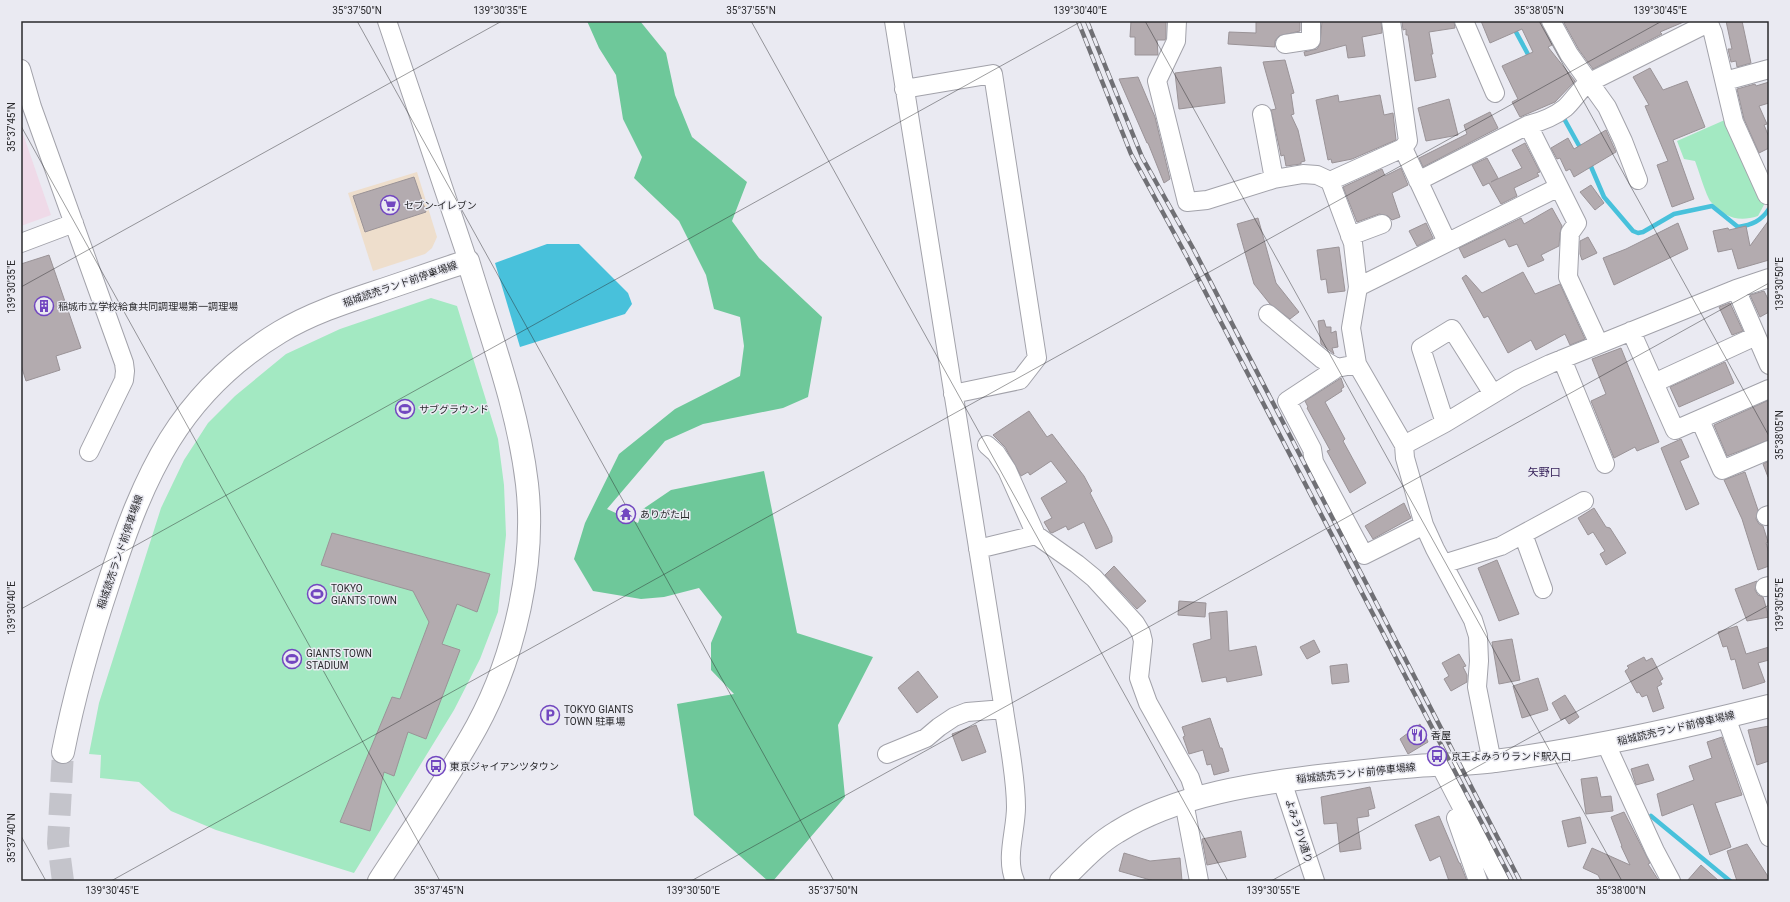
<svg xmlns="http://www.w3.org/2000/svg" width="1790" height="902" font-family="Roboto,'Noto Sans JP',sans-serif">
  <rect width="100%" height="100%" fill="#eaeaf2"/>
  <path fill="#eedecc" d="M417,172l20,65 -5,11 -7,6 -52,17 -25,-78z"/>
  <path fill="#efdae8" d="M21,128l30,87 -30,11z"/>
  <path fill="#a3e9c2" d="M1727,119l39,82 -8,15c-19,6 -34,2 -47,-14 -5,-6 -12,-31 -16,-41l-11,-2 -7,-18z
    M431,298l26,8 41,133 6,46 2,50 -8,77 -18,47 -26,51 -100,163 -138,-43 -45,-19 -32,-29 -39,-4 1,-23 -12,-1 10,-51 62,-195 23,-48 24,-37 27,-27 51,-42 54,-25z"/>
  <path fill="#6ec89a" d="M587,21h53l26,32 9,42 17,42 55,45 -15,39 27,37 63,59 -14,80 -25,11 -80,16 -38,17 -58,68 31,14 5,-14 28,-19 93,-19 33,162 76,24 -35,68 7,72 -72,84h-5l-74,-66 -17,-111 57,-10 -23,-24v-27l11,-26 -23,-29 -35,9 -23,2 -48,-8 -19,-32 11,-36 34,-69 56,-45 65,-33 4,-30 -4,-29 -26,-8 -8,-34 -27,-54 -45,-43 8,-21 -19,-38 -7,-44 -17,-27z"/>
  <path fill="#48c1db" d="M547,244h32l49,49 4,11 -7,10 -105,33 -25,-84z"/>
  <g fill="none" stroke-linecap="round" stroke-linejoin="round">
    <path stroke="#48c1db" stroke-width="4.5" d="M1510,21l20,37
      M1562,115l20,36
      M1589,162l15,35 29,34 5,2 5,-1 31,-18 38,-8 26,21c14,-2 23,-6 31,-18
      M1651,816l79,65"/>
  </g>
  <path fill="#b3abaf" stroke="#9a9397" d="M1131,21h35v17l-1,2h-8l1,15h-23v-18h-5z
    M1256,21h44v10l-21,5 -4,5v6l-47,-3 1,-12 27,1z
    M1322,21h59l1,12 -20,4 3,19 -17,2 -2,-13 -41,11 -1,-4 13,-3 3,-5z
    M1402,21h52l1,7 -26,4 4,22h-2l5,23 -21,4 -7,-46h-2v-6l-3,1z
    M1481,21h60l11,24 -4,2 27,34 -20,21 -35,15 -8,-15 6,-3 -16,-33 31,-14 -11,-23 -32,14z
    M1567,21h119l-26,11 2,2 -69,35 -14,-19 -15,-27z
    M1726,21h16l9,42 -14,4 -1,-6 -5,1 -3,-13h4z
    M1285,60l9,33 -3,1 3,20 -3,1 7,15 7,31 -4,1v2l-15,2 -2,-11 -3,1 -2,-10 -8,-36 5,-1 -13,-47z
    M1221,67l4,36 -46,6 -4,-36z
    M1650,68l13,22 24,-9 18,46 -32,13 21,59 -22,8 -15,-42 11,-4 -23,-55 4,-1 -16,-28z
    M1138,77l17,40 15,62 -6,4 -16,-40h-1l-28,-64z
    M1769,82v21l-10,3 8,18 -3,1 5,12v11l-10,5 -15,-34 -7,-30 18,-5 1,2z
    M1338,95l1,7 41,-7 4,20 9,-2 3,27 -44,19 -20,4 -1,-4 -3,1 -12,-60z
    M1449,99l9,36 -32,6 -8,-33z
    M1490,112l8,16 -75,39 -4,-9 48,-24 -3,-9z
    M1606,130l10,22 -42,25 -4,-8 -4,2 -6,-13 -3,1 -6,-11 17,-10 6,11z
    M1525,143l15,29 -3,1 2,3 -25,12 3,8 -16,8 -12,-21 -6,3 -11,-21 15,-7 11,20 -7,4 31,-14 -10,-18z
    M1401,168l7,17 -16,8 8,24 -8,3 -4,-4 -9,-2 -22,8 -14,-35 39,-18 3,7z
    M414,177l12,35 -61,20 -12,-36z
    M1591,185l13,18 -9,7 -15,-18z
    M1552,208l10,18 -2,7 -1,13 -18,9 3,5 -16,7 -11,-23 -8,3 -4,-8 -41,19 -5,-10 62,-30 3,6z
    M1258,218l18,65 23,29 -9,7 -20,-15 -16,-20 -17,-60z
    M1769,220v40l-31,9 -6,-20 -14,3 -5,-21 15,-3 1,2 17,-4 4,20z
    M1426,223l7,15 -16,8 -8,-15z
    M1678,223l10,26 -74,36 -11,-27 23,-9z
    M1588,237l9,16 -15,7 -2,-6v-13z
    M1339,247l6,44 -17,2 -2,-14 -5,1 -4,-30z
    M49,255l32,93 -25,8 4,14 -34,11 -5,-16v-101z
    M1523,272l12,22 25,-10 25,55 -15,6 -5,-11 -29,16 -5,-10 -23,13 -20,-37 -4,2 -22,-40 4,-3 16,18z
    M1764,291l5,10v11l-9,5 -10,-22z
    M1730,303l13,28 -11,4 -13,-28z
    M1324,320l2,7h5v6l5,-2 2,16 -6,1 2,6 -13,-10 -3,-23z
    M1621,348l38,94 -22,9 -2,-4 -21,11 -23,-57 15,-7 -14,-35z
    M1725,362l9,21 -55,24 -9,-20z
    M1341,378l3,9 -3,2 1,2 -17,11 20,37 -2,2 23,42 -16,10 -23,-42 3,-1 -23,-42 1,-1 -3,-6z
    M1769,400v40l-42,16 -13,-31z
    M1029,411l18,26 5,-3 32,42 8,15 -2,2 18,35 4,9v5l-16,7 -12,-27 -16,8 -2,-4 -14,7 -2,-1 -6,-10 8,-4 -11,-20 26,-16 -16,-21 -21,14 -2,-3 -7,4 -16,-29 -12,-12z
    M1681,439l8,18 -9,4 19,43 -13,6 -25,-62z
    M1769,461v16h-1l-5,-13z
    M1745,472l13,38 -2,9 3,5 4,2 5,16 -2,1 3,10v13l-11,4 -16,-51 -18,-39z
    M1404,503l7,15 -38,21 -8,-13z
    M1594,508l12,19 4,1 16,25 -20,12 -6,-11 5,-3 -12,-19 -5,3 -10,-17z
    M332,533l158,41 -13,38 -20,-8 -15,40 18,6 -34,89 -18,-7 -14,44 -10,-4 -14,59 -30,-9 52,-125 8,2 29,-77 -16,-31 -92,-26z
    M1497,560l22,54 -20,7 -21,-53z
    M1114,566l32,35 -9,8 -32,-34z
    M1757,581l-2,9 3,5 5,2 6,20 -22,4 -12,-32z
    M1179,601l27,2 -1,14 -27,-2z
    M1227,611l2,40 27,-5 6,29 -35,7 -1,-5 -24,5 -9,-38 18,-5 -2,-26z
    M1737,626l9,28 23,-7v13l-11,3 7,19 -22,7 -8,-30 -4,1 -4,-14 -4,1 -5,-15z
    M1512,639l8,41 -21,4 -7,-42z
    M1314,640l6,12 -13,7 -7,-12z
    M1459,654l7,12 -3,1 4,8v7l-16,9 -7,-12 5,-3 -7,-13z
    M1644,657l2,4 6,-3 11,21 -3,2 2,3 -5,3 7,21 -11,4 -6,-17 -5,2 -3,-5 -2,1 -12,-22 4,-3 -2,-2z
    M1347,664l2,18 -17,2 -2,-18z
    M918,671l20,26 -21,16 -19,-25z
    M1538,678l10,32 -26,8 -9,-32z
    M1565,695l14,22 -10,7 -4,-6 -4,2 -9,-17z
    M1210,718l10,30h2l7,23 -15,4 -3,-11 -4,1 -4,-15 -14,4 -6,-17 2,-1 -3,-9z
    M1420,724l8,18 -20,12 -8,-15z
    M976,725l10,27 -24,9 -10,-27z
    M1769,726v35l-12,4 -9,-35z
    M1722,737l20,58 -27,8 16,44 -21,8 -17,-51 -31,12 -5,-22 37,-14 -5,-14 23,-8 -5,-16z
    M1648,764l6,16 -18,5 -5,-16z
    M1597,777l4,20 10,-1 2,15 -27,3 -5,-35z
    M1370,787l5,21 -7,2 1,6 -12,2 4,31 -21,3 -3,-29 -13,1 -3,-27z
    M1624,812l26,51 -2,1 11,17h-58l-3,-6 -15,-7 9,-20 38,17 -9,-19h1l-11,-29z
    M1439,816l20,47h1l7,18h-18l-9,-25 -10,5 -15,-36z
    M1580,817l6,26 -18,4 -6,-26z
    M1241,831l5,26 -39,8 -5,-26z
    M1747,844l22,34v3h-32l-10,-30z
    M1124,853l26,8 30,-3 2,23h-28l-35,-10z
    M1701,865l18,16h-32z"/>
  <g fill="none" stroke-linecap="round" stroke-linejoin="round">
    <path stroke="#c4c4cb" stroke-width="22" stroke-dasharray="22 11" stroke-linecap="butt" d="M63,881l-5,-38 5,-91"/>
    <g stroke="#a2a2aa" stroke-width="20">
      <path id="minor" d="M387,21l81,240
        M894,21l116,727c3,20 6,39 6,59 0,24 -11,51 -1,74
        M1177,21l-1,20 -19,40 30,121 20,-2 67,-21 29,-5 14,1 13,6 23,62 5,44 -7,41 6,36 47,81 1,13 19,67 11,24 38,71 5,16 1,25 -2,26 15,75
        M1391,21l17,120 -5,7 44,94
        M1464,21l31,72
        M1551,21l18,33 38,53 16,34 15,39
        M1708,21l5,12 21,89 33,73 2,-1
        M1285,44l26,-4v-19
        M21,69l11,38 92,256 1,8 -1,9 -35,72
        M1725,81l44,-12
        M904,89l89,-15 44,284 -17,22 -67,14
        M1262,114l12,65
        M1528,125l49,98 -7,10 -2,44 31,67
        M1330,181l73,-33
        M1418,181l110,-56c12,-3 27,-9 37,-17 8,-7 14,-18 23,-25l120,-60
        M1350,236l32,-12
        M21,243l53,-20
        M1358,287l201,-100
        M1736,289l33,76
        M1268,314l54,45 15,9
        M1631,331l44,99 94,-41
        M1562,359l43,105
        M1357,364l-20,4 -50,33 25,48 2,13 50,93 60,-30
        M1654,383l102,-47
        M1700,420l22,50 47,-20
        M1445,423l-24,-75 31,-19 41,65
        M987,445l9,8 11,17 29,65 41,29 17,14 41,45 6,10 2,8 -4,37 9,25 42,75 7,21
        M1404,445l41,-22 73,-44 32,-15 186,-75 33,-11
        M1766,516l3,-1
        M1523,534l20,55
        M978,549l58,-14
        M1443,564l58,-18 83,-45
        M1765,587l4,-1
        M1726,717l43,120
        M1606,744l49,107 16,30
        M887,754l39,-16 13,-11 15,-10 13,-5 37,-3
        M1440,765l60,116
        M1282,781l33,100
        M1184,802l15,79
        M1456,818l22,63"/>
    </g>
    <g stroke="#a2a2aa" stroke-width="24">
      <path id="major" d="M63,752c12,-60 27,-113 46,-170 35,-107 70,-189 171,-250 30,-18 63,-29 96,-40 30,-10 61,-21 92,-31 22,73 50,147 59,223 9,78 -12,172 -50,242 -29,53 -65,104 -98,155
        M1061,881c18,-17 34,-36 56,-49 60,-38 142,-49 211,-57 29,-3 59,-7 89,-9 26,-2 52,-1 78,-5 93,-12 183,-32 274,-55"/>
    </g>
    <use href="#minor" stroke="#fff" stroke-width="18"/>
    <use href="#major" stroke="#fff" stroke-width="22"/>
    <g stroke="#707075" stroke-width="4.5">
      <path id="rail" d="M1078,21l53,133 55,101 326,626
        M1087,21l55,136 52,93 326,631"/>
    </g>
    <use href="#rail" stroke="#eaeaf2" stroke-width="3" stroke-dasharray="9" stroke-linecap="butt"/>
  </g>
  <path fill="none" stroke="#2a2a2d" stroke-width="1" stroke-opacity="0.45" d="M357,21l477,860M751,21l477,860M1145,21l477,860M1539,21l230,415M21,126l419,755M21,287l481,-266M21,609l1061,-588M21,836l25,45M111,881l1551,-860M691,881l1078,-598M1271,881l498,-276"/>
  <defs>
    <g id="supermarket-ring" transform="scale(1)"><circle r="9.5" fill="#eaeaf2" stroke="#7247c0" stroke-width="1.5"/><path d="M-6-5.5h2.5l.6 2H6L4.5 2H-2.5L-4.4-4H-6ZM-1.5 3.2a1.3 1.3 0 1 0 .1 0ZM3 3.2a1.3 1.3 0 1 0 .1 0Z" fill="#7247c0"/></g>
    <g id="building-ring" transform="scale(1)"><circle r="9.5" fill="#eaeaf2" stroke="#7247c0" stroke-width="1.5"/><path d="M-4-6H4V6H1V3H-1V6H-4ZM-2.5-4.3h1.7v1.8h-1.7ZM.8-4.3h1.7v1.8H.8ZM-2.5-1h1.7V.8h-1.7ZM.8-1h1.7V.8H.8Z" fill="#7247c0"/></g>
    <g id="stadium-ring" transform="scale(1)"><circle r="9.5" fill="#eaeaf2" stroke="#7247c0" stroke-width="1.5"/><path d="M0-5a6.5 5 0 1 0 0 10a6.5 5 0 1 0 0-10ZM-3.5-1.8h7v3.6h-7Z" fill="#7247c0"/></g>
    <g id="temple-ring" transform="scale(1)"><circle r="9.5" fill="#eaeaf2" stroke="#7247c0" stroke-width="1.5"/><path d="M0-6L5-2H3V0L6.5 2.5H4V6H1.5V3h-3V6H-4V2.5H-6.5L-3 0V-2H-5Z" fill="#7247c0"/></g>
    <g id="parking-ring" transform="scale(1)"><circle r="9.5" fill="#eaeaf2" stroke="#7247c0" stroke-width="1.5"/><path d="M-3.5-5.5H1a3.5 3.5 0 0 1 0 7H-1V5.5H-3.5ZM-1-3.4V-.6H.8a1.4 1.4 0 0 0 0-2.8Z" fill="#7247c0"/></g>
    <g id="restaurant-ring" transform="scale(1)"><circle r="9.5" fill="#eaeaf2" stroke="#7247c0" stroke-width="1.5"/><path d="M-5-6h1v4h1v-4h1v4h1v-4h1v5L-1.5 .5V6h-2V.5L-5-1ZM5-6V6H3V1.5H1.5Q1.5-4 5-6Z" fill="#7247c0"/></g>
    <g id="bus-ring" transform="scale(1)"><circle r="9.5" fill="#eaeaf2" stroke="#7247c0" stroke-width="1.5"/><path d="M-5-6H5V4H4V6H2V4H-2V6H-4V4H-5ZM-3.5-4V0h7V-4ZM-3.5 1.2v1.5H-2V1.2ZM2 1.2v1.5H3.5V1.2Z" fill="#7247c0"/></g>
  </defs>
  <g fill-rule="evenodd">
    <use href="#supermarket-ring" x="390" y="205"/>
    <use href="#building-ring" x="44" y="306"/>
    <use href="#stadium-ring" x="405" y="409"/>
    <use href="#temple-ring" x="626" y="514"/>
    <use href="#stadium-ring" x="317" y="594"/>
    <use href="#stadium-ring" x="292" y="659"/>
    <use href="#parking-ring" x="550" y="715"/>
    <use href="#restaurant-ring" x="1417" y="735"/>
    <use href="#bus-ring" x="1437" y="756"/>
    <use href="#bus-ring" x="436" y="766"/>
  </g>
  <g text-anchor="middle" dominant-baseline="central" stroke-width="3" stroke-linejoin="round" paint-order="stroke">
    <g font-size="10" fill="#2a2a2d" stroke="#eaeaf2" text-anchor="start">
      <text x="404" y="205">セブン-イレブン</text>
      <text x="58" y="306">稲城市立学校給食共同調理場第一調理場</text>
      <text x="419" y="409">サブグラウンド</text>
      <text x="640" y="514">ありがた山</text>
      <text x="331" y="588">TOKYO<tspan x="331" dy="12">GIANTS TOWN</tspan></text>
      <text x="306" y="653">GIANTS TOWN<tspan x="306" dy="12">STADIUM</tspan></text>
      <text x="564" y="709">TOKYO GIANTS<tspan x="564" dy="12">TOWN 駐車場</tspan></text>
      <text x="1431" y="735">香屋</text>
      <text x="1451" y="756">京王よみうりランド駅入口</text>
      <text x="450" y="766">東京ジャイアンツタウン</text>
    </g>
    <g font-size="10" fill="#2a2a2d" stroke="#eaeaf2">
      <text transform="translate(400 284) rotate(-19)">稲城読売ランド前停車場線</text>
      <text transform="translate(120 552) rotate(-71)">稲城読売ランド前停車場線</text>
      <text transform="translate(1676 728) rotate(-13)">稲城読売ランド前停車場線</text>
      <text transform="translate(1356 773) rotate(-6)">稲城読売ランド前停車場線</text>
      <text transform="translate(1299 831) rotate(72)">よみうりV通り</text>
    </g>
    <g font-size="11" fill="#2f1a54" stroke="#eaeaf2">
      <text x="1544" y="472">矢野口</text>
    </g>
  </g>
  <rect width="1790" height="902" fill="none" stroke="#eaeaf2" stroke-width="44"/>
  <rect x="22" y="22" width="1746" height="858" fill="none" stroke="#2a2a2d" stroke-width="1.5"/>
  <g font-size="10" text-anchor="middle" fill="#2a2a2d">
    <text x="357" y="14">35°37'50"N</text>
    <text x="500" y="14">139°30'35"E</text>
    <text x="751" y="14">35°37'55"N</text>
    <text x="1080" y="14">139°30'40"E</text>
    <text x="1539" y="14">35°38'05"N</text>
    <text x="1660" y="14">139°30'45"E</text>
    <text transform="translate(11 127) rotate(-90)" y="4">35°37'45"N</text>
    <text transform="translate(1779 284) rotate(-90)" y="4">139°30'50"E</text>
    <text transform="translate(11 287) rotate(-90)" y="4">139°30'35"E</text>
    <text transform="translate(1779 435) rotate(-90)" y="4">35°38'05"N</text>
    <text transform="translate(1779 605) rotate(-90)" y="4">139°30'55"E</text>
    <text transform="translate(11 608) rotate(-90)" y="4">139°30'40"E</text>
    <text transform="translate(11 838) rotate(-90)" y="4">35°37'40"N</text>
    <text x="112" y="894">139°30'45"E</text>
    <text x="439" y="894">35°37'45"N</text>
    <text x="693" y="894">139°30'50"E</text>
    <text x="833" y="894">35°37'50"N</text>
    <text x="1273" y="894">139°30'55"E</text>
    <text x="1621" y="894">35°38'00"N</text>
  </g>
</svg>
